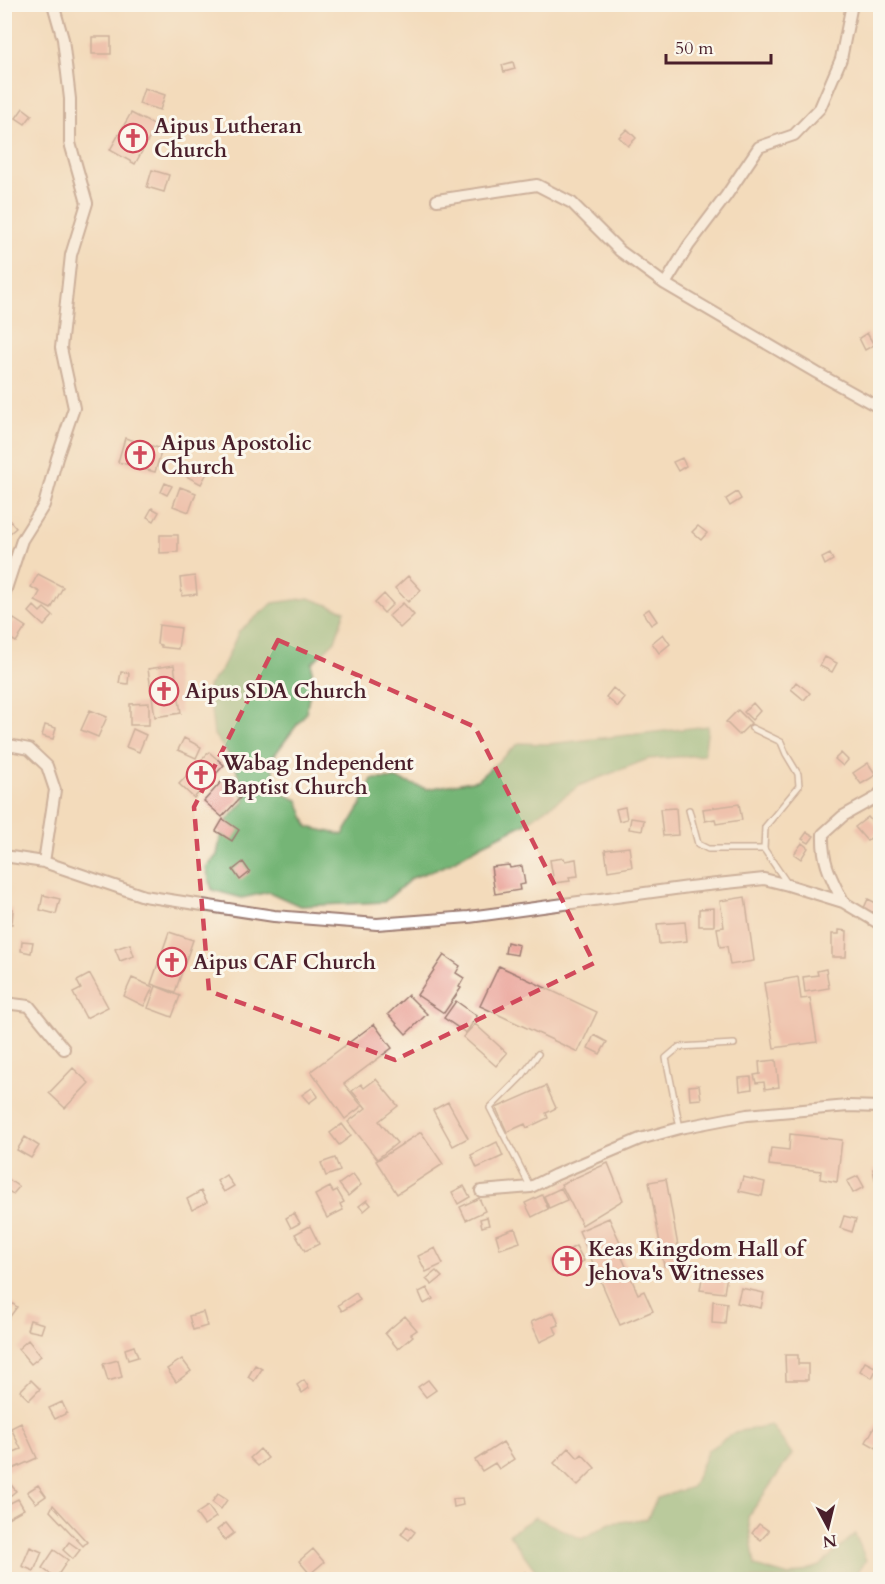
<svg xmlns="http://www.w3.org/2000/svg" width="885" height="1584" font-family="Cardo,serif">
  <rect width="100%" height="100%" fill="#fbf7ec"/>
  <filter id="ink" filterUnits="userSpaceOnUse"><feTurbulence type="fractalNoise" baseFrequency=".0167" numOctaves="2"/><feDisplacementMap in="SourceGraphic" scale="12" xChannelSelector="R" yChannelSelector="G"/><feConvolveMatrix kernelMatrix="1 2 1 2 8 2 1 2 1" color-interpolation-filters="sRGB"/></filter>
  <filter id="wash" filterUnits="userSpaceOnUse"><feTurbulence type="fractalNoise" baseFrequency=".008" numOctaves="4" result="noise"/><feDisplacementMap in="SourceGraphic" scale="24" xChannelSelector="R" yChannelSelector="G"/><feGaussianBlur stdDeviation="1.35" result="paint"/><feColorMatrix in="noise" values="0 0 0 0 0 0 0 0 0 0 0 0 0 0 0 0 0 1.4 0 .05"/><feComposite in="paint" operator="in"/></filter>
  <g filter="url(#wash)">
    <rect width="100%" height="100%" fill="#f3dbbb"/>
    <path fill="#75b576" stroke="#606a50" stroke-width="1.5" d="M309,598l36,13 -10,30 -23,22v19l-6,31 -36,48 11,32 17,7 10,27 35,8 17,-28 12,-28h24l31,10 50,-9 42,-37 30,1 159,-18 -4,29 -56,4 -67,26 -57,39 -43,21 -34,20 -35,13 -28,24 -84,4 -31,-14 -27,6 -30,-8 -6,-22 11,-13 6,-30 22,-24 -10,-38 -21,-28 -6,-49 14,-17 17,-38 34,-28z
      M771,1425l21,29 -44,63 7,49 34,10 30,-10 36,-32 11,26 -13,19h-320l3,-8 -27,-37 26,-17 47,22 28,-16 37,-4 10,-21 35,-11 16,-37 27,-18z"/>
    <g id="blocks">
      <path fill="#eaa39a" d="M92,37h19v17h-19z
        M513,62l2,7 -11,3 -2,-7z
        M144,88l21,7 -5,15 -21,-6z
        M23,108l9,7 -7,9 -9,-6z
        M131,113l25,13 -21,38 -25,-14z
        M627,129l9,9 -8,8 -9,-9z
        M152,170l17,5 -5,17 -17,-5z
        M867,333l7,12 -9,5 -6,-12z
        M125,438l37,11 -7,23 -37,-10z
        M682,458l4,8 -8,5 -5,-9z
        M192,465l15,8 -6,11 -15,-8z
        M165,483l7,3 -5,9 -6,-3z
        M180,487l16,6 -7,19 -16,-6z
        M737,492l4,7 -11,7 -4,-7z
        M152,508l7,4 -5,9 -7,-4z
        M4,514l12,14 -6,5 -6,-6z
        M698,526l9,7 -6,7 -9,-8z
        M160,535h18v17l-18,1z
        M830,554l3,6 -8,5 -3,-7z
        M38,574l25,13 -12,22 -16,-8 5,-9 -9,-5z
        M195,576l2,18 -15,2 -2,-18z
        M408,576l13,14 -13,12 -13,-14z
        M384,594l9,10 -9,9 -9,-10z
        M403,603l11,12 -14,13 -11,-12z
        M34,606l6,6 4,-4 9,8 -9,10 -15,-14z
        M649,609l8,12 -6,4 -8,-12z
        M14,619l12,8 -10,15 -12,-7z
        M159,625l22,3 -3,21 -17,-2v-2l-4,-1z
        M663,634l7,10 -11,9 -7,-10z
        M825,657l12,6 -5,9 -12,-6z
        M174,665l7,48 -26,4 -7,-48z
        M121,672l8,1 -1,11 -9,-1z
        M796,682l14,11 -6,7 -13,-11z
        M613,688l12,10 -7,9 -12,-10z
        M149,703v22h-19v-21z
        M753,703l7,8 -8,9 -8,-8z
        M90,710l17,7 -9,20 -17,-7z
        M738,710l13,13 -12,12 -13,-13z
        M45,725l11,3 -3,11 -11,-3z
        M133,729l13,6 -7,17 -13,-5z
        M184,738l17,9 -5,11 -18,-8z
        M209,752l15,13 -30,33 -15,-14z
        M841,753l7,7 -5,6 -8,-7z
        M868,763l8,12 -15,9 -8,-11z
        M222,781l18,17 -18,19 -18,-16z
        M739,804l3,16 -26,4 -1,-5 -10,2 -2,-12z
        M625,807l2,12 -8,2 -3,-12z
        M676,808l2,27 -15,1 -3,-27z
        M868,817l12,13 -13,11 -12,-14z
        M631,818l13,2 -2,11 -13,-2z
        M223,819l16,11 -7,11 -16,-10z
        M807,832l7,4 -5,7 -7,-4z
        M802,843l6,5 -7,11 -7,-5z
        M629,847l3,20 -24,4 -3,-21z
        M564,858l1,3 11,-2 2,17 -9,1 1,4 -16,2 -4,-23z
        M243,862l7,10 -10,8 -7,-10z
        M509,865l1,3 12,-2 3,18 -6,1 1,5 -25,4 -4,-27z
        M43,895l17,4 -4,15 -16,-4z
        M745,897l9,64 -24,4 -3,-19 -7,1 -3,-19 7,-1 -4,-26z
        M868,899l12,6v4l-3,6 -13,-7z
        M5,908l8,1 -1,15h-8z
        M714,908v18h-15v-17z
        M685,922l2,19 -28,3 -2,-20z
        M839,930l8,1 -1,26h-14v-23h7z
        M169,932l24,8 -18,52 -24,-8z
        M22,941l11,1 -2,11 -10,-2z
        M507,942l12,3 -2,10 -12,-2z
        M130,944l4,12 -14,5 -5,-12z
        M444,955l16,11 -4,7 8,5 -5,9 2,1 -17,25 -27,-18z
        M4,957h4v17h-4z
        M499,966l98,46 -19,40 -98,-46z
        M826,969l3,19 -24,4 -2,-15 15,-2 -1,-4z
        M90,974l18,33 -22,11 -13,-25 8,-4 -4,-8z
        M798,977l3,22 9,-1 7,44 -43,6 -10,-65z
        M132,978l21,9 -9,19 -20,-10z
        M156,986l24,10 -8,21 -24,-9z
        M408,995l19,19 -21,20 -18,-20z
        M456,1001l21,15 -11,17 -22,-15z
        M374,1024l18,24 -48,36 18,22 -17,13 -34,-48z
        M475,1024l32,29 -11,13 -33,-29z
        M594,1035l13,7 -7,12 -12,-6z
        M776,1060l3,27 -14,2 -1,-7 -8,1 -2,-8 6,-1 -1,-12z
        M73,1068l16,15 -24,25 -16,-15z
        M751,1077l1,12 -12,2 -1,-13z
        M376,1079l22,27 -19,15 18,22 -20,16 -29,-37 18,-14 -14,-17 9,-7 3,4z
        M699,1085l2,14 -11,1 -1,-14z
        M546,1086l10,22 -10,5 2,5 -21,10 -2,-4 -18,8 -11,-24z
        M312,1088l6,8 -9,7 -7,-8z
        M448,1102l20,36 -15,8 -20,-36z
        M4,1108h2l2,21h-4z
        M342,1124l9,12 -12,9 -9,-12z
        M421,1132l22,32 -46,30 -21,-33z
        M790,1134l52,6 -5,42 -17,-3 1,-8 -52,-6 2,-17 18,2z
        M25,1137l14,9 -8,12 -14,-8z
        M497,1142l6,14 -26,12 -6,-13z
        M335,1158l5,13 -14,5 -5,-13z
        M608,1163l15,37 -41,25 -21,-41z
        M880,1167v10l-5,2 -2,-10z
        M353,1174l8,11 -13,11 -9,-12z
        M226,1175l8,11 -10,6 -7,-11z
        M4,1176l15,11 -6,7 -9,-6z
        M858,1176l6,11 -11,6 -6,-12z
        M743,1177l22,5 -3,14 -23,-5z
        M666,1179l15,84 -17,3 -15,-84z
        M464,1186l6,11 -12,7 -6,-12z
        M330,1187l3,5 4,-2 7,12 -4,2 3,6 -16,8 -12,-23z
        M561,1188l6,12 -18,8 -5,-12z
        M201,1191l6,11 -15,8 -5,-11z
        M542,1195l6,14 -16,8 -7,-14z
        M479,1198l6,13 -19,9 -6,-13z
        M367,1200l4,5 -7,6 -5,-5z
        M294,1213l6,10 -9,5 -5,-10z
        M844,1216l12,3 -4,13 -12,-4z
        M487,1217l2,8 -7,2 -2,-8z
        M609,1218l16,35 -4,2 17,39 6,-3 9,20 -33,14 -41,-94z
        M310,1226l9,18 -14,7 -10,-17z
        M515,1228l5,14 -20,7 -4,-14z
        M576,1246l8,15 -27,14 -7,-15z
        M435,1248l8,16 -17,8 -8,-16z
        M436,1271l6,6 -10,8 -6,-6z
        M703,1272l24,3 -3,18 -24,-3z
        M427,1288l6,11 -9,5 -5,-12z
        M741,1288l23,5 -3,15 -24,-5z
        M356,1293l4,7 -18,11 -4,-6z
        M6,1299l11,8 -11,15 -2,-1z
        M713,1301l14,2 -2,21 -13,-1z
        M203,1312l4,14 -14,4 -4,-14z
        M554,1312l5,13 -5,2 3,7 -17,8 -9,-20z
        M405,1316l12,14 -6,4 2,2 -15,13 -13,-16z
        M30,1320l14,4 -3,9 -14,-3z
        M28,1340l13,16 -10,8 -13,-15z
        M134,1346l4,11 -10,3 -3,-11z
        M785,1355h13v9h10v16h-22z
        M182,1359l9,12 -15,11 -9,-13z
        M118,1360l4,17 -14,4 -5,-17z
        M865,1362l12,6 -5,10 -12,-7z
        M255,1365l7,4 -8,12 -6,-4z
        M31,1380l9,9 -11,11 -9,-9z
        M304,1380l5,8 -7,5 -5,-8z
        M428,1380l8,10 -10,7 -8,-10z
        M62,1402l5,11 -12,6 -6,-11z
        M878,1421l2,2v27l-14,-8z
        M21,1423l16,35 -29,13 -4,-9v-6l17,-7 -10,-21z
        M503,1442l11,17 -15,10 -4,-6 -13,8 -7,-11z
        M569,1448l9,10 4,-4 13,14 -18,18 -23,-23z
        M260,1449l8,9 -10,8 -8,-8z
        M7,1480l9,11 -11,9 -1,-18z
        M38,1485l8,11 -10,7 -9,-11z
        M218,1494l9,6 -6,9 -9,-7z
        M462,1498l1,7 -9,2 -1,-8z
        M18,1499l6,10 -20,11v-14z
        M53,1505l34,37 -4,4 -33,-35z
        M208,1506l8,11 -12,8 -8,-11z
        M226,1523l8,10 -9,7 -8,-10z
        M759,1524l10,7 -8,9 -9,-7z
        M407,1526l8,6 -6,8 -8,-6z
        M69,1542l11,8 -7,9 -10,-9z
        M30,1547l12,5 -8,19 -12,-5z
        M313,1549l11,13 -14,12 -11,-13z
        M54,1550l14,10 -12,18 -14,-10z
        M525,1572l7,5 -1,3h-12z"/>
    </g>
  </g>
  <g filter="url(#ink)">
    <use href="#blocks" fill-opacity="0" stroke="#9e7d73" stroke-width="1.5"/>
    <g fill="none" stroke-linecap="round" stroke-linejoin="round">
      <g stroke="#9e7d73" stroke-width="8">
        <path id="service" d="M752,728l29,14 5,12 12,20 1,12 -34,41 -1,22 23,34
          M689,810l9,34 10,5h56
          M680,1128l-14,-70 13,-11 55,-3
          M530,1186l-40,-78 32,-32 16,-22"/>
      </g>
      <g stroke="#9e7d73" stroke-width="14">
        <path id="minor" d="M437,200l100,-15 35,18 48,48 45,33 152,89 63,35
          M665,284l24,-39 37,-49 33,-49 35,-12 26,-27 21,-49 11,-55
          M4,595l18,-55 22,-35 13,-47 17,-50 -13,-60 10,-93 16,-52 -17,-60v-44l-7,-60 -10,-35
          M4,744l25,5 18,17 8,24 -11,72
          M4,856l40,6 100,34 130,20 103,8 92,-7 220,-30 75,-8 24,6 55,17 37,22
          M843,902c-12,-25 -21,-39 -20,-68l20,-18 34,-19 3,-4
          M4,1003l25,3 35,43
          M481,1191l50,-4 24,-12 85,-36 40,-11 67,-13 101,-9 32,1"/>
      </g>
      <use href="#service" stroke="#fff" stroke-width="5"/>
      <use href="#minor" stroke="#fff" stroke-width="10"/>
    </g>
  </g>
  <path d="M0 0H885V1584H0ZM278,640l197,87 119,236 -199,97 -186,-69 -15,-184z" fill="#f3dbbb" fill-opacity=".55" fill-rule="evenodd"/>
  <path fill="none" stroke="#d1495b" stroke-width="4.5" stroke-dasharray="12 8" stroke-linejoin="round" d="M278,640l197,87 119,236 -199,97 -186,-69 -15,-184z"/>
  <defs>
    <g id="church-ring" transform="scale(1.5)"><circle r="9.5" fill="#fbf7ec" stroke="#d1495b" stroke-width="1.5"/><path d="M-1.2-6h2.4v3.5h3.3v2.4h-3.3V6h-2.4V-.1h-3.3v-2.4h3.3Z" fill="#d1495b"/></g>
  </defs>
  <g fill-rule="evenodd">
    <use href="#church-ring" x="133" y="138"/>
    <use href="#church-ring" x="140" y="455"/>
    <use href="#church-ring" x="164" y="691"/>
    <use href="#church-ring" x="201" y="775"/>
    <use href="#church-ring" x="172" y="962"/>
    <use href="#church-ring" x="567" y="1261"/>
  </g>
  <g text-anchor="middle" dominant-baseline="central" stroke-width="6" stroke-linejoin="round" paint-order="stroke">
    <g font-size="21" font-weight="bold" fill="#4a1f2b" stroke="#fbf7ec" text-anchor="start">
      <text x="154" y="126">Aipus Lutheran<tspan x="154" dy="24">Church</tspan></text>
      <text x="161" y="443">Aipus Apostolic<tspan x="161" dy="24">Church</tspan></text>
      <text x="185" y="691">Aipus SDA Church</text>
      <text x="222" y="763">Wabag Independent<tspan x="222" dy="24">Baptist Church</tspan></text>
      <text x="193" y="962">Aipus CAF Church</text>
      <text x="588" y="1249">Keas Kingdom Hall of<tspan x="588" dy="24">Jehova's Witnesses</tspan></text>
    </g>
  </g>
  <rect width="885" height="1584" fill="none" stroke="#fbf7ec" stroke-width="24"/>
  <g transform="translate(828 1527) rotate(173)" stroke="#fbf7ec" stroke-width="4.5" paint-order="stroke">
  <path d="M0-4.5L10 22L0 15L-10 22Z" fill="#4a1f2b"/>
  <text y="-9" font-size="16" font-weight="bold" text-anchor="middle" fill="#4a1f2b">N</text>
  </g>
  <path d="M666 54v9h105v-9" fill="none" stroke="#4a1f2b" stroke-width="3"/>
  <text x="675" y="54" font-size="18" fill="#4a1f2b" stroke="#fbf7ec" stroke-width="4.5" paint-order="stroke">50 m</text>
</svg>
